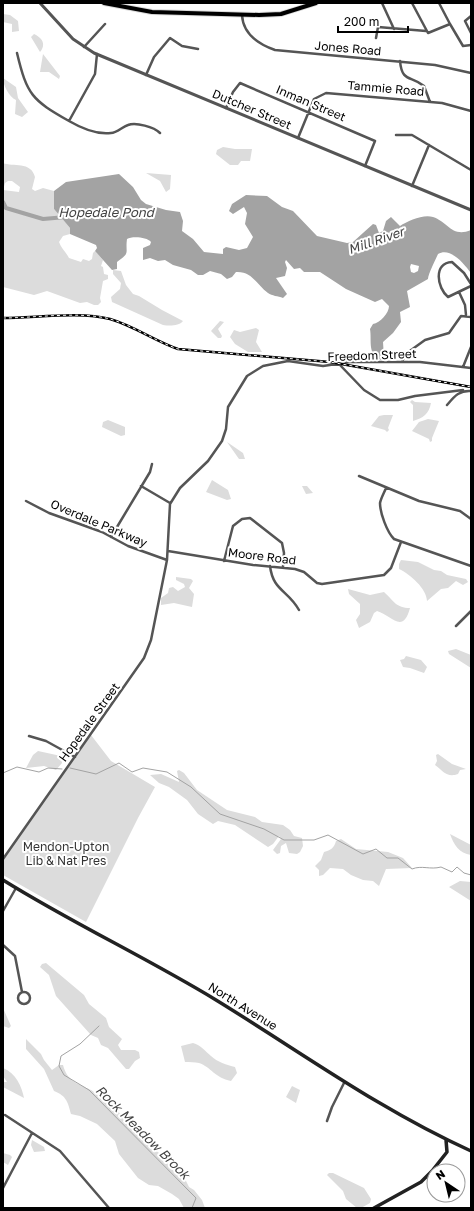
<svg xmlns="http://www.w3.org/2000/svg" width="474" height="1211" font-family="'Golos Text',sans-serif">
  <rect width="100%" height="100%" fill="#fff"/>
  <path fill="#dcdcdc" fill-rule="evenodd" d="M3,14l7,1 8,6 1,10 -7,1v-8l-9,-2z
    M34,34c9,4 12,11 6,18l-9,-15z
    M43,54l17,22 -1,3 -10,-7h-9z
    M3,78l13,9 2,11 10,14 -6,5 -7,-3 1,-14c-7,-3 -13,-15 -13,-22z
    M223,147l12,2h17l-2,12h-9l-3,4h-8l-14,-11 1,-4z
    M3,163c10,4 28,-2 32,14l-3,12 3,2 8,-3 11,3v18l16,19 1,4 -1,2 -7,2 -4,6c2,6 7,10 10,16l12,4 2,-3 6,2 3,-2 1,-6 2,-2 8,9 -2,6 2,1 1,7 4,1v4l-5,2 -3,17 1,4 -3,3h-4l-7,-3 -7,1 -33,-12 -13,4 -31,-8zM8,181h4l8,6 -1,5 -16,-2 2,-7z
    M146,173l25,2 -1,14 -4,3 -6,-11z
    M113,270l8,1 5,14 7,9 6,2 23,14 21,11c-4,5 -13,5 -20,4l-51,-23 -1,-5 9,-8 1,-6 -8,-9z
    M220,321l4,1 -6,7 4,7 -1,2h-3l-7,-7z
    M256,328l3,2 -3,12 6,10h-14l-13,-8 -5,-7 4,-7 6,2z
    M412,400l3,2 16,1c-2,11 -8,15 -18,18v-16l-3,-3z
    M384,415h9l-5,13 1,2 -2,2 -2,-2 -14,-4 8,-10z
    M428,419l11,2 -7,17v3l-2,1 -1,-3 -17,-8 7,-9z
    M108,420l17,7v8l-4,1 -19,-9 1,-5z
    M227,442l16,11 2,6h-6z
    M212,480l16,10 3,9 -4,1 -21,-8z
    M302,486h5l6,7 -7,1z
    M401,560l17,2 16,8 7,1 6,4 19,4 2,3 -5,3 -7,-4 -8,7 -7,1 -14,12c0,-12 -17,-27 -28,-32v-5z
    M176,577l15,2 2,2 -4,7 5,6 -2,13 -18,-4 -13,2v-7l7,-5 1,-5 4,-1 5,4 7,-4 -1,-3 -8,-4z
    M348,589l22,6 14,-3c10,9 12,16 26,16 -7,27 -19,7 -33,3l-3,2 -4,9 -11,6 -3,-8 4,-6v-10l-11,-10z
    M456,649l15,6v13l-22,-14 -1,-3z
    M406,656l15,4 6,7 -3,6 -14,-5 -7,-1 -3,-7 4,-1z
    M91,735l20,26 44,26 -17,31 -52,104 -83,-47v-16z
    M38,751l23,5 1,7 -6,7 -12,-4 -18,2 7,-13z
    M438,754l14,10 14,5 -6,1 -2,4c-11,4 -15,-3 -23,-9l2,-4 -1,-6z
    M179,770l5,3 13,17 30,20 28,7 7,5 21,3 7,5 4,6 8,2 1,8 -3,6 -3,2 -8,-1 -3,-10 -5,3 -1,7 -3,1 -4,-4 8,-11 -2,-3 -6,8 -5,3 -33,-22 -17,-4 -5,3 -15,-10 -11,-14 -18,-13 -10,-4 -9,-8 11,-1 18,8 -2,-11z
    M450,834l21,11v10c-12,-2 -17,-10 -21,-21z
    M341,839l15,10 32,3 15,6 9,10 -26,1 -7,17 -6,-5 -10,-1 -12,-5 -8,-6 -13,-1 -7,7 -4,1v-6l-4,-4 6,-6 3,-8c7,-2 10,-4 12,-11z
    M460,881l11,1v19l-22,-14z
    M46,963l38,32 5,9 17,14 3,9 13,12 -4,6 3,5h14l4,2 1,6 -5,3 -6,8h-3l-18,-21 -7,-3 -3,-7 -7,-3 -35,-39 -7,-21 -9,-8 2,-3z
    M3,1008l8,18 -2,2 -6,-2z
    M26,1039l15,15 3,6 8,10 7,-5h4c4,15 12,18 26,24 8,3 12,12 20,14l22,21 8,12 20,17 15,18 11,8 4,8 5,3 8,10 3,8h-21l-5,-9 -7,-5 -14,-8 -9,-1 -11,-7 -19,-24 -4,-13 -18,-17 -17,-8 -9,-2c-3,-11 -4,-18 -17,-23l-10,-22 -18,-20z
    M193,1043c8,2 12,8 18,13 6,6 16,9 24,11l2,6 -6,8c-16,-3 -20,-14 -32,-18 -4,-1 -9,-1 -14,-1l-4,-16z
    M3,1068c13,5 19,19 21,30l-21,-11v-5h4l-4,-6z
    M292,1086l8,4 -4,13 -10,-6z
    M32,1140l12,7 1,4 -11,1 -3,-7z
    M3,1153l7,2 2,2 -4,8 -5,-3z
    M329,1173h4l31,15 7,11 -1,4 -9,5h-4l-11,-9 -3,-8 -16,-16z"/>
  <path fill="#a3a3a3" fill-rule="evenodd" d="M119,174l14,13 8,13 5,4 20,6 14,2 3,9 -1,10 11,8 11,13 19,2v-5l3,-2 13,3 8,-2 6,-11 -8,-13 2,-11 -3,-6 -11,7 -4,-3 3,-7 14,-9 21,1 15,11 11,4 24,25 30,7 6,-1 20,-18 3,1 3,8 4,-2 3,-10 5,-4 9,9c8,-5 23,-12 33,-9 15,5 19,21 38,13v43c-7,-9 -20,-26 -33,-19 -2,5 -10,20 -10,25l-21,12 3,16 -10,5 1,10 -8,11 -10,9 1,16 -3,2c-14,-6 -9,-19 -11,-31l3,-5c7,-1 16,-11 16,-18l-7,-7 -7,3 -29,-13 -26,-17h-16l-4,-4 -6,1 -8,-9 -1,2 2,6 -2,8 -9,2 11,16 -4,4c-5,-2 -11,-2 -15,-5 -12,-9 -16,-22 -32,-21l-4,5 -5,2 -6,-5 -11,-3 -7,4h-5l-7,-5 -18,-5 -8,-5 -7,1 -8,-3 -7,2v-12l7,-3 1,-3c-4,-5 -19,-6 -24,-3 -2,15 4,13 -10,23v7l-5,1 -17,-19 2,-3 -1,-3 -26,-11v-6l-16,-19v-18l12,-9zM411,264l8,2 -1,5 -4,2 -3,-1 -1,-5z"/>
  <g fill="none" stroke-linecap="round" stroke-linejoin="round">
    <path stroke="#a3a3a3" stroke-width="1" d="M70,768l26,6 23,-11 13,9 11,-4 24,4 24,15 29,27 44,15 20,11h30l14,-5 35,19 13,-5 11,9h11l14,11c10,-4 18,1 29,-2l11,5 5,-5 7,6 7,2
      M3,773l14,-6 22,5 9,-4 14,1
      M99,1026l-19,18 -19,12 -2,10 5,9 25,15 107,108 -4,10"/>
    <path stroke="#a3a3a3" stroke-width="4" d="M3,202l3,6 37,11 23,-2"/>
    <g stroke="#dbdbdb" stroke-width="6">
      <path id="primary" d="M104,3l48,9 107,3 22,-1 35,-11"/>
    </g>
    <path stroke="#555" stroke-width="2.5" d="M382,3l12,26
      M412,3l16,30 22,-9 -11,-21
      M242,15c1,19 16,29 33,35l160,15 36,8
      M471,16l-6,5 6,12
      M450,24l13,22 8,-1
      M376,38l2,-11 48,4
      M84,47l21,-23
      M17,53c10,42 15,47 52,68l26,-47 2,-20
      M400,61c2,22 11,14 24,25l6,16
      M146,75l8,-18 16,-19 12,8 16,3
      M226,108l7,-16 7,-9 135,58 -10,25
      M69,121c12,7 27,14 42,12 6,0 11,-6 17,-8 8,-3 26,2 32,8
      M396,135h16l59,35
      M298,138l16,-39 12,-6 116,10 29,8
      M412,186l17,-41
      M471,284l-7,-11 -12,-11c-19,1 -15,26 -4,35l23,-11
      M459,292l6,13 1,10
      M402,361l5,-8 18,-13 24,-7 12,-17 10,1
      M339,364l25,26 16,10h18l17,-4 48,-6
      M463,367l8,-20
      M447,405c7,-8 12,-15 24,-14
      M359,476l60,25 41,10 11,8
      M141,486l29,17
      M386,488c-2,5 -5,10 -6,15 0,10 7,29 14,36l77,27
      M26,501l23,12 53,19 26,14 39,14
      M111,537l39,-65 2,-8
      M168,551l85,14 42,4 9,3 13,11 5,1 62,-9 7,-7 10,-26
      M224,561l9,-35 9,-7 8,-1 32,25 2,10 -1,14
      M270,566c3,25 18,24 29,44
      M456,626l15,-15
      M29,736l17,5 29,16
      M3,859l141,-201 7,-18 16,-80 3,-56 10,-16 28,-27 14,-20 4,-12 2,-22 19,-31 16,-10 25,-5 35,5 27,-4h70l51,6
      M3,911l13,-23
      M3,945l12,11 7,36
      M18 998a6 6 0 1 1 12 0a6 6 0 1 1-12 0Z
      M5,1115l55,36 49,57
      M327,1121l5,-14 12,-24
      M3,1188l29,-55"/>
    <path stroke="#555" stroke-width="3" d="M40,3l33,36 21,14 377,157"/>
    <path stroke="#222" stroke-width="3.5" d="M3,880c69,43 144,78 213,120 85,52 164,110 255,151
      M374,1208l47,-26 11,-11 15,-19 -1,-12"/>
    <use href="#primary" stroke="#000" stroke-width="4"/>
    <g stroke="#000" stroke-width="2.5">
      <path id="rail" d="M3,318c32,0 77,-7 107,1 24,7 45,22 68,30l152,13 141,25"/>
    </g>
    <use href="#rail" stroke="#fff" stroke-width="1" stroke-dasharray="3" stroke-linecap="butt"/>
  </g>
  <g text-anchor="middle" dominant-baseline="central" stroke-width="4" stroke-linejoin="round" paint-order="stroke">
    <g font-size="12" fill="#000" stroke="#fff">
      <text transform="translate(348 48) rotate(5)">Jones Road</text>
      <text transform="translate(386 88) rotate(5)">Tammie Road</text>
      <text transform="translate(311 103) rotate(23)">Inman Street</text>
      <text transform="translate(252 109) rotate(23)">Dutcher Street</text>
      <text transform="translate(372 355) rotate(-2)">Freedom Street</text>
      <text transform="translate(99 523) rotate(23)">Overdale Parkway</text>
      <text transform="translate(262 556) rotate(7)">Moore Road</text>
      <text transform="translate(89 722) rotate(-54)">Hopedale Street</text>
      <text transform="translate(243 1006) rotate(32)">North Avenue</text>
    </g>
    <g font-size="12" fill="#333" stroke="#fff">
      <text x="66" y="846">Mendon-Upton<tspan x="66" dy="14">Lib &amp; Nat Pres</tspan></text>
    </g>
    <g font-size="13" font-style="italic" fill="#444" stroke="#fff">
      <text x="106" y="212">Hopedale Pond</text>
      <text transform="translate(376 240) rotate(-19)">Mill River</text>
      <text transform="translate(143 1132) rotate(45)">Rock Meadow Brook</text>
    </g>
  </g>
  <rect width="474" height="1211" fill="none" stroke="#000000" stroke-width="8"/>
  <g transform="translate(446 1183) rotate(325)"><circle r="19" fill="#ffffff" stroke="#999999"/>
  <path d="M0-3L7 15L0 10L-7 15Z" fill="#000000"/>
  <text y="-6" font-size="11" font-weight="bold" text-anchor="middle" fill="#000000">N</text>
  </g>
  <path d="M338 26v6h70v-6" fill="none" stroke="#000000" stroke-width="2"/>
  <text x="344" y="26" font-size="12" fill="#000000" stroke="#ffffff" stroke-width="3" paint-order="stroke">200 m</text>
</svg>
